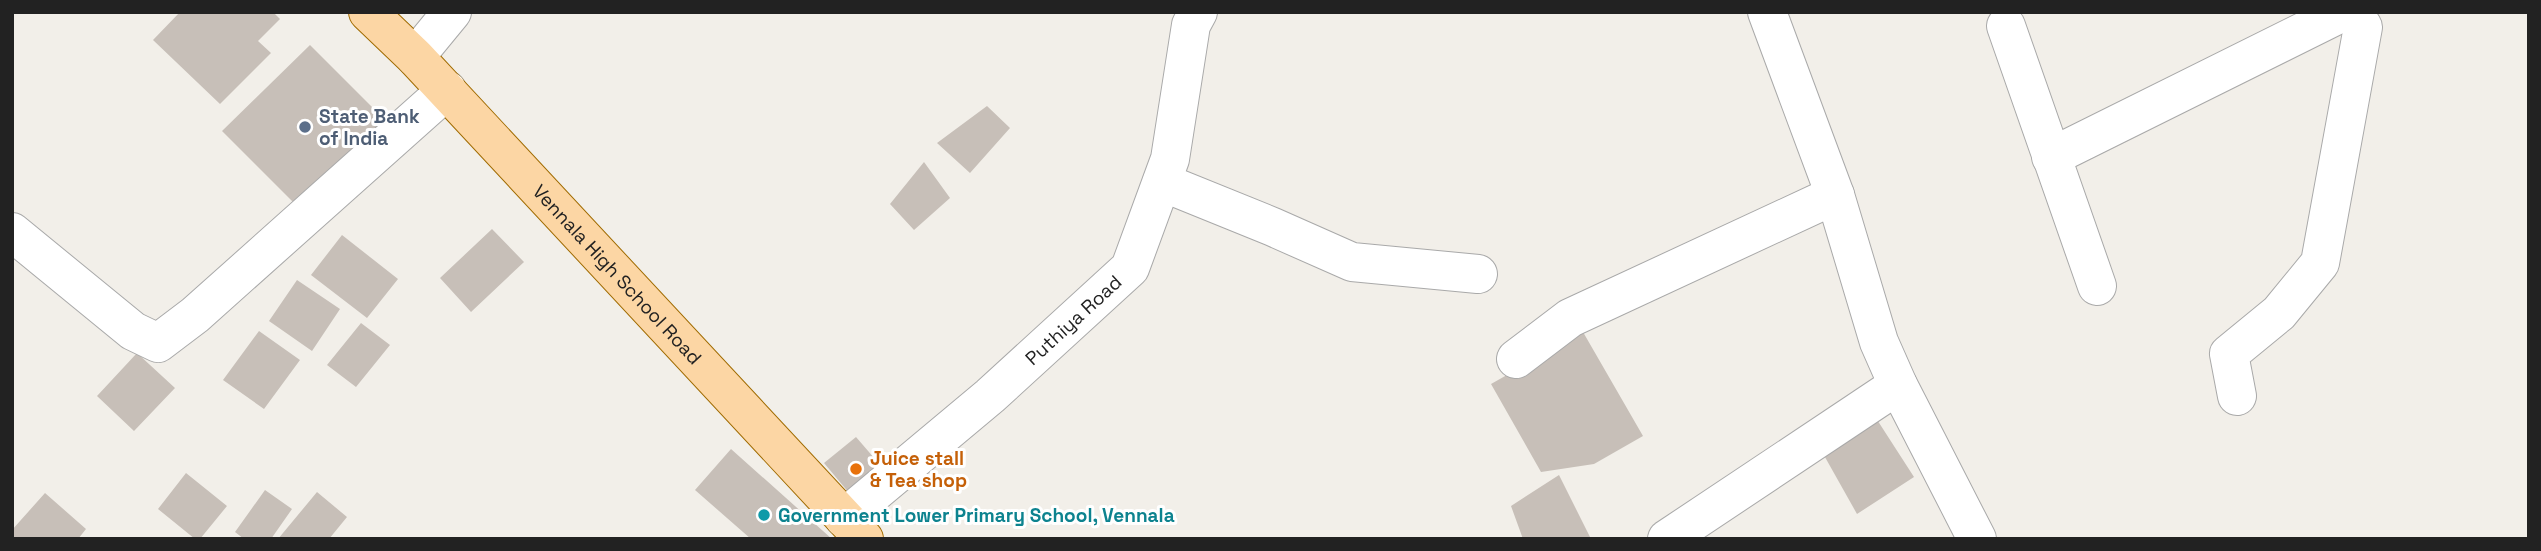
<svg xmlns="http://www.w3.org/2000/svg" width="2541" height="551" font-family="'Space Grotesk',sans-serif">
  <rect width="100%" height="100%" fill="#f2efe9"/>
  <path fill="#c7bfb8" d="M180,12h93l7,7 -22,22 13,12 -51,51 -67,-64z
    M310,45l77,77 -88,86 -77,-77z
    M987,106l23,22 -40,45 -33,-30z
    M924,162l26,36 -36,32 -24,-26z
    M492,229l32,33 -53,50 -31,-34z
    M342,235l56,44 -31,39 -56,-43z
    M297,280l43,29 -28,42 -43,-30z
    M361,323l29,22 -34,42 -29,-22z
    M259,331l41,29 -36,49 -41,-29z
    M1583,332l60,104 -49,28 -53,8 -50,-88z
    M137,353l38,35 -41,43 -37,-35z
    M1874,415l40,62 -57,37 -36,-64z
    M856,437l32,37 -33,26 -31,-37z
    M731,449l101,90h-81l-56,-49z
    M186,473l41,33 -27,33h-5l-37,-30z
    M1559,475l32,64h-68l-12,-33z
    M265,490l27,19 -21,30h-27l-9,-7z
    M317,492l30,25 -18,22h-51z
    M45,493l41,36 -8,10h-66v-9z"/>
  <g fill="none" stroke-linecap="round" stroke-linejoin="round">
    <g stroke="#a9a9a9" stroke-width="40">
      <g id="minor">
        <path d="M1767,12l68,183 44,147 19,43 79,154"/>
        <path d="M2006,26l91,260"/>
        <path d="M415,57l37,-45"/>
        <path d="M2051,157l292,-145"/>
        <path d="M1162,182l111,45 79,35 126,12"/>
        <path d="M12,232l121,99 25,12 37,-28 252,-225"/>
        <path d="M1516,359l54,-41 265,-123"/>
        <path d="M2237,396l-8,-42 50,-41 41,-50 43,-236 -10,-15"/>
        <path id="s1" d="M844,518l146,-122 140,-128 40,-109 21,-134 7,-13"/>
        <path d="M1667,539l231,-154"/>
      </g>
    </g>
    <g stroke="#a06b00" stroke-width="40">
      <g id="major">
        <path id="s2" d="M368,12l47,45 449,482"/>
      </g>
    </g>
    <use href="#minor" stroke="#fff" stroke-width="38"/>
    <use href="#major" stroke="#fcd6a4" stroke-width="38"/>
  </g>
  <circle fill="#5c6f8a" stroke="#fff" stroke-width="2.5" cx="305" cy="127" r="7"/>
  <circle fill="#e8710a" stroke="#fff" stroke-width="2.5" cx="856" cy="469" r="7"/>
  <circle fill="#0f9aa8" stroke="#fff" stroke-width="2.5" cx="764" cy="515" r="7"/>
  <g text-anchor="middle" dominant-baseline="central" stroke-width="6" stroke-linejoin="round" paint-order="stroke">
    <g font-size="19" font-weight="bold" fill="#4e5e75" stroke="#fff" text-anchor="start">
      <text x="319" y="116">State Bank<tspan x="319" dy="22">of India</tspan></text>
    </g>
    <g font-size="19" fill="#222" stroke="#fff">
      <text stroke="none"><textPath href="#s2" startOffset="362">Vennala High School Road</textPath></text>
      <text stroke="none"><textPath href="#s1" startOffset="303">Puthiya Road</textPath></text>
    </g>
    <g font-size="19" font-weight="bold" fill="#c56008" stroke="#fff" text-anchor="start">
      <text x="870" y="458">Juice stall<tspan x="870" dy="22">&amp; Tea shop</tspan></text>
    </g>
    <g font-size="19" font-weight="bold" fill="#0d838f" stroke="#fff" text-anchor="start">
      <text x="778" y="515">Government Lower Primary School, Vennala</text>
    </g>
  </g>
  <rect width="2541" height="551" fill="none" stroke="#222222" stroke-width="28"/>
</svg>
